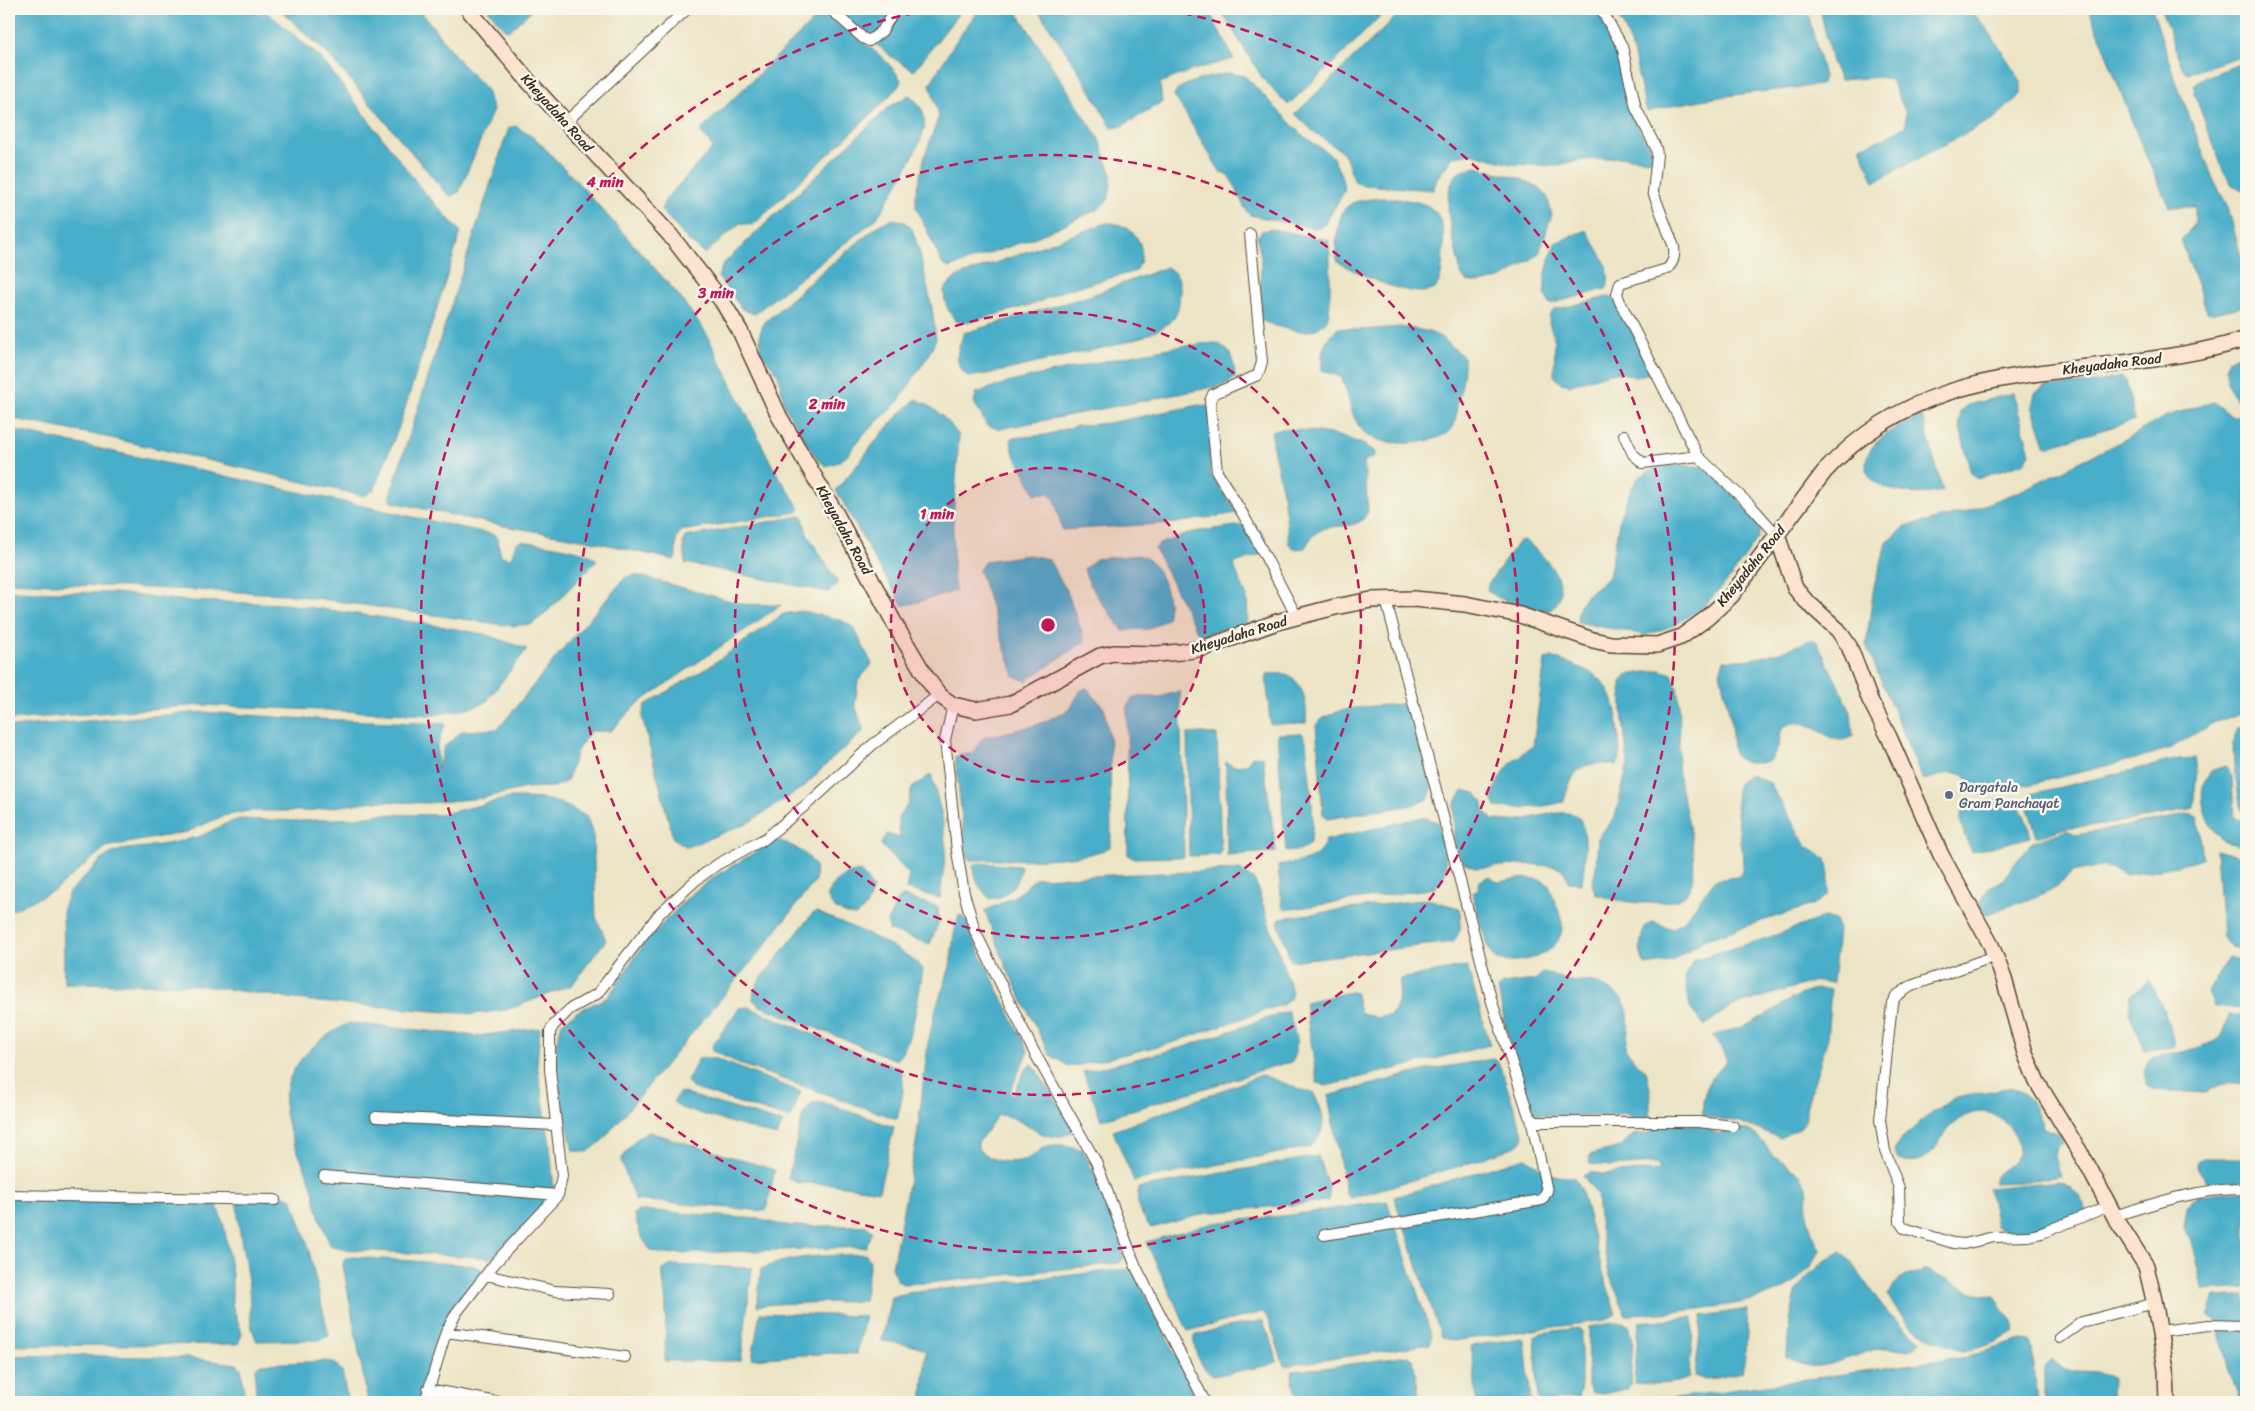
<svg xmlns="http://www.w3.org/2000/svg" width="2255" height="1411" font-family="Sriracha,sans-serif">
  <rect width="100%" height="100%" fill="#fbf7ec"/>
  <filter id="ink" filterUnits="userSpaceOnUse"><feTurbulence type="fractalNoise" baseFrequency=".02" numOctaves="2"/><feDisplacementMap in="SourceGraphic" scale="10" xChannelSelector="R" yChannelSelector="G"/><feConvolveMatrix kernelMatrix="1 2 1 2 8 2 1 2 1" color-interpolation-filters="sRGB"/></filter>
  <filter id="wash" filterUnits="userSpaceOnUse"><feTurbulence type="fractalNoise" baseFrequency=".0096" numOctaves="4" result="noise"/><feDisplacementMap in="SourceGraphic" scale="20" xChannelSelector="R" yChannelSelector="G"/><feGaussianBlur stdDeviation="1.12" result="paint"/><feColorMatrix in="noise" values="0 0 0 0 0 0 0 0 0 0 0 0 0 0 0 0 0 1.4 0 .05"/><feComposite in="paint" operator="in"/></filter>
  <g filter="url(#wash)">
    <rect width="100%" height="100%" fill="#ece4c5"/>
    <path fill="#4aaec9" stroke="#426c74" d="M9,9h254l58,49 103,134 37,40 -62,195 -25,63 -10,6 -253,-58 -102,-20z
      M279,9h140l41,53 26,27 7,21 -34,82 -8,4 -7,-5 -115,-136z
      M488,9h45l-23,21 -6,-1z
      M844,9h118l-48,62 -22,-14 -44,-36z
      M979,9h36l83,128 13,35v14l-3,14 -9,9 -63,28 -87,31 -6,-3 -27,-58v-15l9,-37 14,-39 -9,-32 24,-40z
      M1037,9h171l26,50 -41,11 -33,13 2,19 -40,24 -10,2 -34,-58z
      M1222,9h165l-41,42 -58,54 -25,-26 -37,-60z
      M1404,9h192l17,27 26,93 14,22 -2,9 -31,-3 -46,4 -18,5 -46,-2 -39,-11 -17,3 -16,21 -5,13 -71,-5 -7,-3 -11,-29 -30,-21 -19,-18z
      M1611,9h196l17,68 -3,8c-58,7 -117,11 -174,27 -11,-34 -10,-76 -36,-103z
      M1820,9h150l18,21 33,51v13l-26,24 -121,64 -14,-35 25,-9 20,-12 1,-13 -15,-33 -11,-3 -40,3 -8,-18z
      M2089,9h63l22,67 39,103 15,28 18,69v30l-32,7 -7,-1 -26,-72 14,-16v-17h-26l-31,-70z
      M2161,9h85v45l-59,20 -5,-7z
      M821,16h5c25,19 59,37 75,64l-2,6 -20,21 -126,118 -13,-2 -35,31 -16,-13 -28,-31 4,-10 48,-53 -13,-16 115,-112z
      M2244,62l2,3v126l-14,-6 -9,-15 -29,-77 1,-9 6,-5z
      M1229,73l16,3 56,58 31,22 9,19 4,15 -20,34 -5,3 -8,1 -62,-13c-11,-10 -13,-39 -29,-42l-47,-78c4,-13 42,-19 55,-22z
      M909,95c12,9 17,19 15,34 -1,13 -38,77 -48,90l-122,95 -12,-5 -24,-32 5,-13 166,-157z
      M515,126l21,13 46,48 94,105 29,39 67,134 28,44 -3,3 -116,19 -5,7v20l-2,2 -87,-20 -89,-15 -106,-23 -3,-4 116,-359 4,-11z
      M1476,167l43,11 20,10 8,8 5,19 -13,39 -36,24 -23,5 -14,-2 -5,-6c-4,-27 -27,-86 0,-104 4,-3 11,-3 15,-4z
      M1384,198c42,3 63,5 59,54 -1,13 0,25 -8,37 -22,12 -76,-15 -97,-27 -3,-9 -2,-17 -1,-27 3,-34 16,-35 47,-37z
      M891,219l13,2 8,8 8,24 12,55 4,31 -8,17 -30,46 -37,35 -14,19 -11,7 -10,3 -8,-6 -11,-16 -22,-37 -7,-33 -18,-23v-18l4,-10 55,-49 60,-49z
      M1106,223c27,-1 45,24 30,48l-77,21 -22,11 -71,20 -10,-2c-9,-11 -12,-19 -12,-32l12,-12z
      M1272,229l56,11c3,17 2,34 2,51 -1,8 1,23 -4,30 -15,20 -47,6 -66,-1l1,-62 -4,-21 5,-6z
      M1583,231h4c9,17 28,39 19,58l-56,15c-12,-15 -1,-44 5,-61z
      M1167,267c11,7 13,13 13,25 -1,10 -1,22 -9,29 -21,19 -74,28 -101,34 -34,8 -67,17 -102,22 -16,-15 -11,-25 -4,-44l128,-38z
      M1607,297l7,1 38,71 -3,4 -14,4 -12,-4h-14l-38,12 -11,-2 -6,-8 1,-34 -6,-18 1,-9 4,-4z
      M1400,327c13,2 32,3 43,12 8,5 13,13 21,18 1,17 -3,33 -7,49 -1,6 -1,14 -3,19 -10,22 -74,23 -89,8 -17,-18 -14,-35 -24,-56l-19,-7c-1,-21 1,-28 16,-42l23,2z
      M1216,343c16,6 18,19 19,35l-11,7 -224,44 -13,-3 -13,-24 2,-9c37,-14 76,-20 115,-29 41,-9 82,-19 125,-21z
      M2246,353v46h-10c-9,-13 -13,-25 -7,-40z
      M2122,377l4,4 9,39 -89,27 -14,-41 3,-13 10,-6 45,-4z
      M2013,393l17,60 -5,9 -48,17 -6,-6 -12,-50 1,-12 8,-6z
      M916,399c18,8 32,20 43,37l-6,86v56l3,13 -53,15 -28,-46 -39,-70c27,-30 49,-66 80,-91z
      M2214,402l17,14h15v296l-33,11 -42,25 -36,11 -153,37c-24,-31 -23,-25 -59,-16l-57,-135 8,-59 14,-46 19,-14 59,-14 52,-20 102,-50 46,-26z
      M1199,405l12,2 6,5 -8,43 2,20 26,38 -62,10 -113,7 -7,-30 -6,-7 -14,1 -23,-45 -1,-11 35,-3 29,-9 33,-3z
      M1922,416l21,75c-22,6 -86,3 -76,-34 6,-19 38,-35 55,-41z
      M9,429l487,106 5,21 10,2 5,-15 6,-2c21,4 59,6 75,19l-53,55 -12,9 -20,2 -227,-32 -276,-12z
      M1282,429c32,2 67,4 94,23l-2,5 -10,4 4,50c-8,21 -31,11 -47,19 -8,4 -12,11 -16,18l-11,1 -5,-5 -6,-51 -11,-50v-11z
      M1662,466c9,0 31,-2 39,1 17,7 51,46 59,63l-2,8 -28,40 -26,28 -29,19 -29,10 -69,-13c0,-25 14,-30 32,-45l11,-60 9,-23 8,-15 12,-8z
      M800,516l3,1 4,17 30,47v4l-9,7 -143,-29 -2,-21 2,-5z
      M1243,525c16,1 32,12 18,29l-28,10 14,33 1,25 -46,13 -6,-5 -41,-81 4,-5 34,-12z
      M1524,540c20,14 54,50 25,71 -18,-5 -48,-7 -62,-21l1,-6 31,-43z
      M1029,555l19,4 19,32 18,50 -59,40 -12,-5 -35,-106 6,-9z
      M1138,555c4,1 8,3 11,5 14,10 23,44 18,59l-18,10 -26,1c-14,-18 -33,-39 -39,-61l12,-10z
      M636,575l106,29 39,1 -145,100 -25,26h-21l-13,20 -10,30 -13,6 -28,1 -43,10 -56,5 -53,-2 -66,10h-59l-26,5 -36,16 -81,15 -51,43 -46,22v-185l195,-15 87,6 154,6 -8,22 1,22 6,-21 18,-16 36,-2 64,-79 64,-73z
      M9,591l107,2 71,8 99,3 142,20 56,10 43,15 -41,53 -19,7 -33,6 -233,-10 -192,15z
      M802,611l39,9 13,8 18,36 -14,17 -3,24 9,26 -32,28 -27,27 -57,37 -61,24 -14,-9 -31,-121 3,-12 65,-39 73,-52z
      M1810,640h5l3,4 33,68 2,24c-25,17 -41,-28 -71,-8l-4,19 -7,13 -10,3h-14l-10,-5 -4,-8 -2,-29 -11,-49 4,-12c29,2 59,-8 86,-20z
      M1552,657c13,6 32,10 44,19 24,18 23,57 24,85l-4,4c-39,-5 -41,4 -53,37 -22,6 -45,7 -67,5l-4,-9c8,-26 18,-37 41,-52l12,-86z
      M1660,670l12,4c14,28 4,70 7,102 2,26 32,108 0,123 -5,3 -14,2 -19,3 -21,3 -45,-1 -64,-8l-4,-9 4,-18 2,-29 17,-21 13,-53 -6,-52 -1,-30 5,-7z
      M1266,674c6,0 15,-1 20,0 18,7 22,33 20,49l-36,1z
      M1087,688l17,20 6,35 1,103c-23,17 -109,13 -141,14l-4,-5 -11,-99 18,-3 9,-15 55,-13 32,-15 12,-20z
      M1180,691l4,166 -52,1 -4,-3 -1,-149 7,-9h26z
      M1401,704l11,6 20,78 -4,11 -14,6 -87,14 -4,-5 -7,-89c14,-19 62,-19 85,-21z
      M2246,725v86h-5l-7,-45 -1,-17 3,-20z
      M1203,733l14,2 4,117 -2,3 -30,1 -2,-122z
      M1302,733l4,8c1,20 13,91 2,104 -6,6 -14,6 -22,7l-9,-118z
      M1252,756l11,1 13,95 -49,3 -1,-93 7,4 13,-1z
      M2195,758l2,14 -4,35 -3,3 -87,15 -34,2 -32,10 -11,-35 5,-8 148,-35z
      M2226,766l6,10 2,43 12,1v26c-25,-1 -34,-13 -41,-35 -3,-9 -4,-19 -1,-28 1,-4 5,-9 8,-13z
      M931,774l11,42 4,34 -6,48 -34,-9 3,-15 -28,-29 6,-11 13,4 -2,-20 10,-14 4,-16z
      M1751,775l19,8 35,61 21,15 3,16 -1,20 -13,9 -109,35 -34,22 -27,4c-8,-17 -4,-22 -1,-38l9,-5 20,7 12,-10 30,-39 22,-3 5,-6c4,-27 -12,-64 -3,-87 2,-6 6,-7 12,-9z
      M1463,790l13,3 7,9 1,9 9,9c7,0 13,1 19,1 17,-1 51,-14 65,-5 13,9 7,53 5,67l-13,-1 -5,-11 -8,-4 -26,-3 -54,4 -13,-6 -9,-17v-40z
      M509,798c38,0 45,0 78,19l6,18 3,82 10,23 -34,45 -65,25 -34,4 -155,-12 -121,-17 -133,-2 -1,-75 6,-16 32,-32 9,-6 11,-4 46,-6 34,-8 26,-13 13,-4 58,2 58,-3 23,-4 60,1z
      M2004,798c21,9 21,19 27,39l-59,15c-6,-13 -15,-30 -9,-43z
      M2192,814l6,4 5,41 -26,7 -51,9 -24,-9 -30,6c-18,25 -59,30 -85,43l-8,-8 9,-19 14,-8 29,-37 36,-13 10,5z
      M1422,817l16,5c4,23 17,50 -3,66l-150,22 -3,-4 -4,-40c21,-5 41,-3 48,-26z
      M776,840c13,3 36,14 39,28 1,4 0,9 0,13l-56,72 -157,188 -14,11 -15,-1 -15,-64 -2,-43 6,-21 16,-12 30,-14 35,-52 46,-49 26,-20z
      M2216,850l30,8v92l-15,-3 -9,-9z
      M978,863l43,3c-2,16 -15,35 -32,32l-11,-13 -5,-19z
      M1240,870l15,11 37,111 -2,7 -6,5 -113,39 -92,22 -11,1 -18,-11 -43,-86 -22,-58 30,-15 21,-18z
      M860,871l13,17c-4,13 -6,21 -18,28 -14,-3 -25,-7 -28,-22 9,-14 16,-20 33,-23z
      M1489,876l9,6c13,-2 28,-6 42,-2 10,2 11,10 14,20 4,9 9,19 8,29 -4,28 -44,36 -66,31l-9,-15 -15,-52 6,-4 2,-8z
      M902,896l36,11v17l-8,20 -40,-13 -3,-9 11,-22z
      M1427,899l32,9c3,14 3,23 -6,34l-162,19 -13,-38 2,-5z
      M817,912c27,12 87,35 106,57 -4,23 -10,76 -27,91l-136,-54 -7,-6 1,-10 6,-10 52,-66z
      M959,915c10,4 12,17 15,26l54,110 -18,41 3,4 13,-28 6,-4 35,52 6,15c-28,19 -48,-16 -75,-16l-20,28v6c16,15 39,17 58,5 3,-2 5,-6 9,-7 10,-5 28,-1 38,3l23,49 19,50 -1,8 -4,6 -192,20 -25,1 -7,-5 -4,-12 25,-129 11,-95 8,-35 14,-41 4,-33z
      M1825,917l11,3 2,10 -5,53 -18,-2 -85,26 -26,19 -14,-18 -5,-30 8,-18 74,-22z
      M2228,958l18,2v47l-32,1 -6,-17z
      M1467,966l23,79 -164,41 -9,-3 -12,-81 50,-11 5,21 16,6 15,-3 7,-13 2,-23z
      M1544,972c10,2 17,7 26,9 7,2 16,-2 23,1 41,15 37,30 33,67l10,14 10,7 5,24 -2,25 -8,2 -18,-8 -22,3 -65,-1c-20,-39 -30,-84 -38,-126l4,-5 33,-4z
      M2149,980c11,21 22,43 25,67l-29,3 -16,-37 2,-18z
      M1816,989h15l-4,52 -21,67c2,22 -10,21 -26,30l-41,-16 -36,-6c-2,-26 7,-36 24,-55l-7,-15 -8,-10 36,-11 49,-29z
      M748,1007l105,44 47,17c7,17 1,34 -3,51l-155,-54 -29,-14 -1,-5 27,-38z
      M1288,1011c5,17 14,36 4,51 -26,5 -49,15 -73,22 -40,12 -79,23 -118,36l-18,-48 101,-25z
      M2229,1015h17v69c-17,-2 -28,-3 -40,9l-54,-3 -6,-5c-2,-28 1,-29 28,-32 12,-1 23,-5 34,-9 4,-2 10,-4 13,-7 4,-5 6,-16 8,-22z
      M349,1023l128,13 63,-8 -3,36 13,80 4,47 -54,64 -8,3 -151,-9 -11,-4c-4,-12 -9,-23 -13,-36 -2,-8 -3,-17 -6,-25 -7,-21 -18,-39 -24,-61 -12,-47 23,-81 62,-100z
      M699,1058h15l87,34 -11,27 -98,-31 -5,-7z
      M1492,1059l6,2 26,75 -3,6 -7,5 -44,16 -109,32 -10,3 -5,-4 -18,-98 98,-26z
      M1262,1075l52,19c11,20 14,37 -4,53l-176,34 -21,-50z
      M2005,1088c27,2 28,18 39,40l17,6 2,8 -6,4 -2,11 6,19 -40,6 -28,1c5,-16 18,-15 24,-27 4,-8 0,-18 -5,-25 -5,-9 -12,-13 -20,-17 -16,-6 -33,3 -44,15 -10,11 -11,24 -27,31 -7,3 -16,1 -23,0l-4,-10 7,-11 23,-20 28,-20z
      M680,1092l103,31 -7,13 -95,-28 -8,-6z
      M823,1102l71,25 -15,64 -49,-7 -33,-1 -9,-5 15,-64 9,-11z
      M1658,1125h45l15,9c8,-3 18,-7 27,-5 13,3 21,20 31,28 12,9 24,15 30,30 4,8 0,14 1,23 0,14 7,27 13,40 -21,49 -82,54 -129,60 -21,2 -43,5 -65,5l-17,-41 -10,-53 -2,-27 -14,-18 7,-4 12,2 58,-4 -3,-7 -46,3 -21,-2 -1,-9 31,-8 13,-12 15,-2z
      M649,1132l126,38 -9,41 -131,-11 -14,-39c7,-12 14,-25 28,-29z
      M1318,1156l11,33v12l-122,12 -56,15c-9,-11 -17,-26 -12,-40z
      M1525,1158c22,12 21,19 49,19l7,11 21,81 14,45 -10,6 -154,21 -11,-5 -47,-139z
      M2206,1158h40v23l-32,3 -6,-1 -10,-14v-7z
      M2059,1181c16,5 21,17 29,31 -26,9 -66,29 -92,14l-8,-38z
      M2246,1190v98l-42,3 -12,-50 -8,-13 3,-22 10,-11z
      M9,1195l201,5 7,5 7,21 8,48v30l10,29 -4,11 -229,2z
      M285,1196l7,3 15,43 22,94 -10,4 -62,1c-11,-22 -5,-38 -9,-60 -4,-29 -11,-55 -11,-84z
      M1387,1201l45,136 -2,7 -146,22 -15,-46 -6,-8 -75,19 -42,-89 67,-19 78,-8z
      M638,1211h15l106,8c34,12 71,5 107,7l6,5 -6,16 -202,7 -13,-3 -10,-15 -7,-22z
      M1842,1252c15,15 24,33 37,50 11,16 27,27 42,39 -15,18 -27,3 -44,8 -17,4 -51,20 -68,17 -8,-1 -16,-5 -22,-8 0,-16 4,-55 11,-69 7,-13 30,-33 44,-37z
      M866,1254l4,7 -6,40 -89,3 -18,2 4,-37c32,-15 71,-13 105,-15z
      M354,1257l116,8 10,3 3,4 -37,50 -26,80h-52l-25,-137 2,-7z
      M672,1265l80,3 -11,93h-76l1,-56 -4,-35z
      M1127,1269l7,4 56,110 7,19h-275l4,-51 -9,-5 -35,-5 9,-44 16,-4z
      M1924,1269l48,23 22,4 18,25 3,10c-13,9 -30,17 -47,19 -12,2 -43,-15 -54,-22 -11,-7 -20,-21 -26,-33 11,-15 12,-23 32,-21z
      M2246,1295v107h-6l-12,-35 -10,-44 -10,-6 7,-20z
      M1748,1309l-2,43 -4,20c-13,3 -35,11 -47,4l7,-60z
      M760,1313l105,3 -8,38 -26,-1 -79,6z
      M1694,1317l-5,60c-13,9 -39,7 -55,6l5,-61z
      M1259,1321l4,1c6,14 12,26 14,40l-11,4 -53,10c-11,-6 -21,-28 -19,-40l23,-7z
      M1612,1323h11l7,4 3,14 -3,43 -3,5 -24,5 -12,-1 -3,-8 1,-58z
      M1578,1328l3,3v56l-3,10 -37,5 -3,-3 -3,-63 4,-3z
      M1521,1338l4,2 6,62h-54l-6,-56z
      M2022,1340l7,1 3,7 6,54h-391l322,-46z
      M62,1355l126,3 49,6 4,4 4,34h-236v-46z
      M1408,1356l5,3 7,43h-61l-1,-4 -3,1v3h-58l-6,-31 31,-3z
      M2051,1360c5,3 12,9 18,10 13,3 34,-2 43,10l-1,22h-67v-35z
      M328,1361l8,3 6,8 6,30h-91l-2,-21 1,-13 5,-4z"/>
  </g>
  <g filter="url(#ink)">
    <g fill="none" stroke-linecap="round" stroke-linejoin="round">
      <g stroke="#564637" stroke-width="12">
        <path id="minor" d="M830,9l33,29 6,3 13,-10 13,-22
          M1601,9l21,37 14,62 20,40 1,7 -4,37 21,55c1,9 0,15 -7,22l-47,14 -3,11 3,8 78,154 55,52 24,27
          M566,122l121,-113
          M1250,234l12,128 -4,13 -45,19 -3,7 7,71 27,44 53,101
          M1624,435l9,19 10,9 55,-7
          M1386,600l106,402 37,114 7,6h162l35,4
          M953,705l-8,35 12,111 7,42 11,38 57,117 64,114 40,105 69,135
          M1995,956l-84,30 -15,10 -4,7 -12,117 5,31 14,37 1,34 4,6 49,15 11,1 30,-7 35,-1 13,-3 67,-27
          M376,1117l179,8
          M324,1176l234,19
          M9,1195l266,5
          M2114,1216c44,-14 86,-28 132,-27
          M1324,1235l218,-35 5,-9 -16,-72
          M486,1275l69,16 55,3
          M2160,1331l48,-6 38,1
          M446,1332l179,25
          M2060,1338l22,-16 73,-19
          M428,1389l69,13
          M425,1402l21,-70 11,-20 38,-49 63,-68 4,-19 -12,-107v-37l3,-6 17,-17 27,-15 63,-81 36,-33 22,-16 48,-26 52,-43 53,-49 68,-51"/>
      </g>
      <g stroke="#564637" stroke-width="18">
        <path id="secondary" d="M468,9l62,74 140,152 52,66 18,30 39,85 57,98 61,114 29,49 13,18 14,10 23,5 35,-6 89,-48 14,-3 43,1 24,-2 23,-4 73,-26 58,-15 36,-7 43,-1 51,5 55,11 73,25 18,4 46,1 24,-8 26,-19 24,-22 93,-124c93,-101 204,-95 329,-113 32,-5 63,-10 93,-20
          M1777,535l18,53 9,11 34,31 11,16 21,54 19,37 52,118 50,90 13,34 21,74 12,29 50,82 29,55 30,47 8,34 12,69 1,33"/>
      </g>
      <use href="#minor" stroke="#fff" stroke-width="10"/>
      <use href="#secondary" stroke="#fde4d1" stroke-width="15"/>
    </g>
  </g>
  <circle cx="1048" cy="625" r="157" fill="#c2185b" fill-opacity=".12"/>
  <g fill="none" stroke="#c2185b" stroke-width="2.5" stroke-dasharray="9 6">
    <circle cx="1048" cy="625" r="157"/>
    <circle cx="1048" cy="625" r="313"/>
    <circle cx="1048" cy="625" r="470"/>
    <path d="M1168 10A627 627 0 1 1 928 10"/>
  </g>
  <circle fill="#5c6f8a" stroke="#fbf7ec" stroke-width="2" cx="1949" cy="795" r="5"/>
  <g text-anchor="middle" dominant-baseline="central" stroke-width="5" stroke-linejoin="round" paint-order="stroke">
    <g font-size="14" fill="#3b2a1e" stroke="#fbf7ec">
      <text transform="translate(557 113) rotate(48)">Kheyadaha Road</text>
      <text transform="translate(2112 364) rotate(-7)">Kheyadaha Road</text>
      <text transform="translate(844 530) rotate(61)">Kheyadaha Road</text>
      <text transform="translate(1751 566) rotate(-51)">Kheyadaha Road</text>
      <text transform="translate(1239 635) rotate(-17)">Kheyadaha Road</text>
    </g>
    <g font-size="14" fill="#4e5e75" stroke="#fbf7ec" text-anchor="start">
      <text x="1959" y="787">Dargatala<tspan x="1959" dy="16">Gram Panchayat</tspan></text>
    </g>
  </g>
  <circle cx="1048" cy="625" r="8" fill="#c2185b" stroke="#fbf7ec" stroke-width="2.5"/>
  <g font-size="15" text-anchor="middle" font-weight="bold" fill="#c2185b" stroke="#fbf7ec" stroke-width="5" stroke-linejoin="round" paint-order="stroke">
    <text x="605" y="187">4 min</text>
    <text x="716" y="298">3 min</text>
    <text x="827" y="409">2 min</text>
    <text x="937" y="519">1 min</text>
  </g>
  <rect width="2255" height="1411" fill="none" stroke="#fbf7ec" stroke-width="30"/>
</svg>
